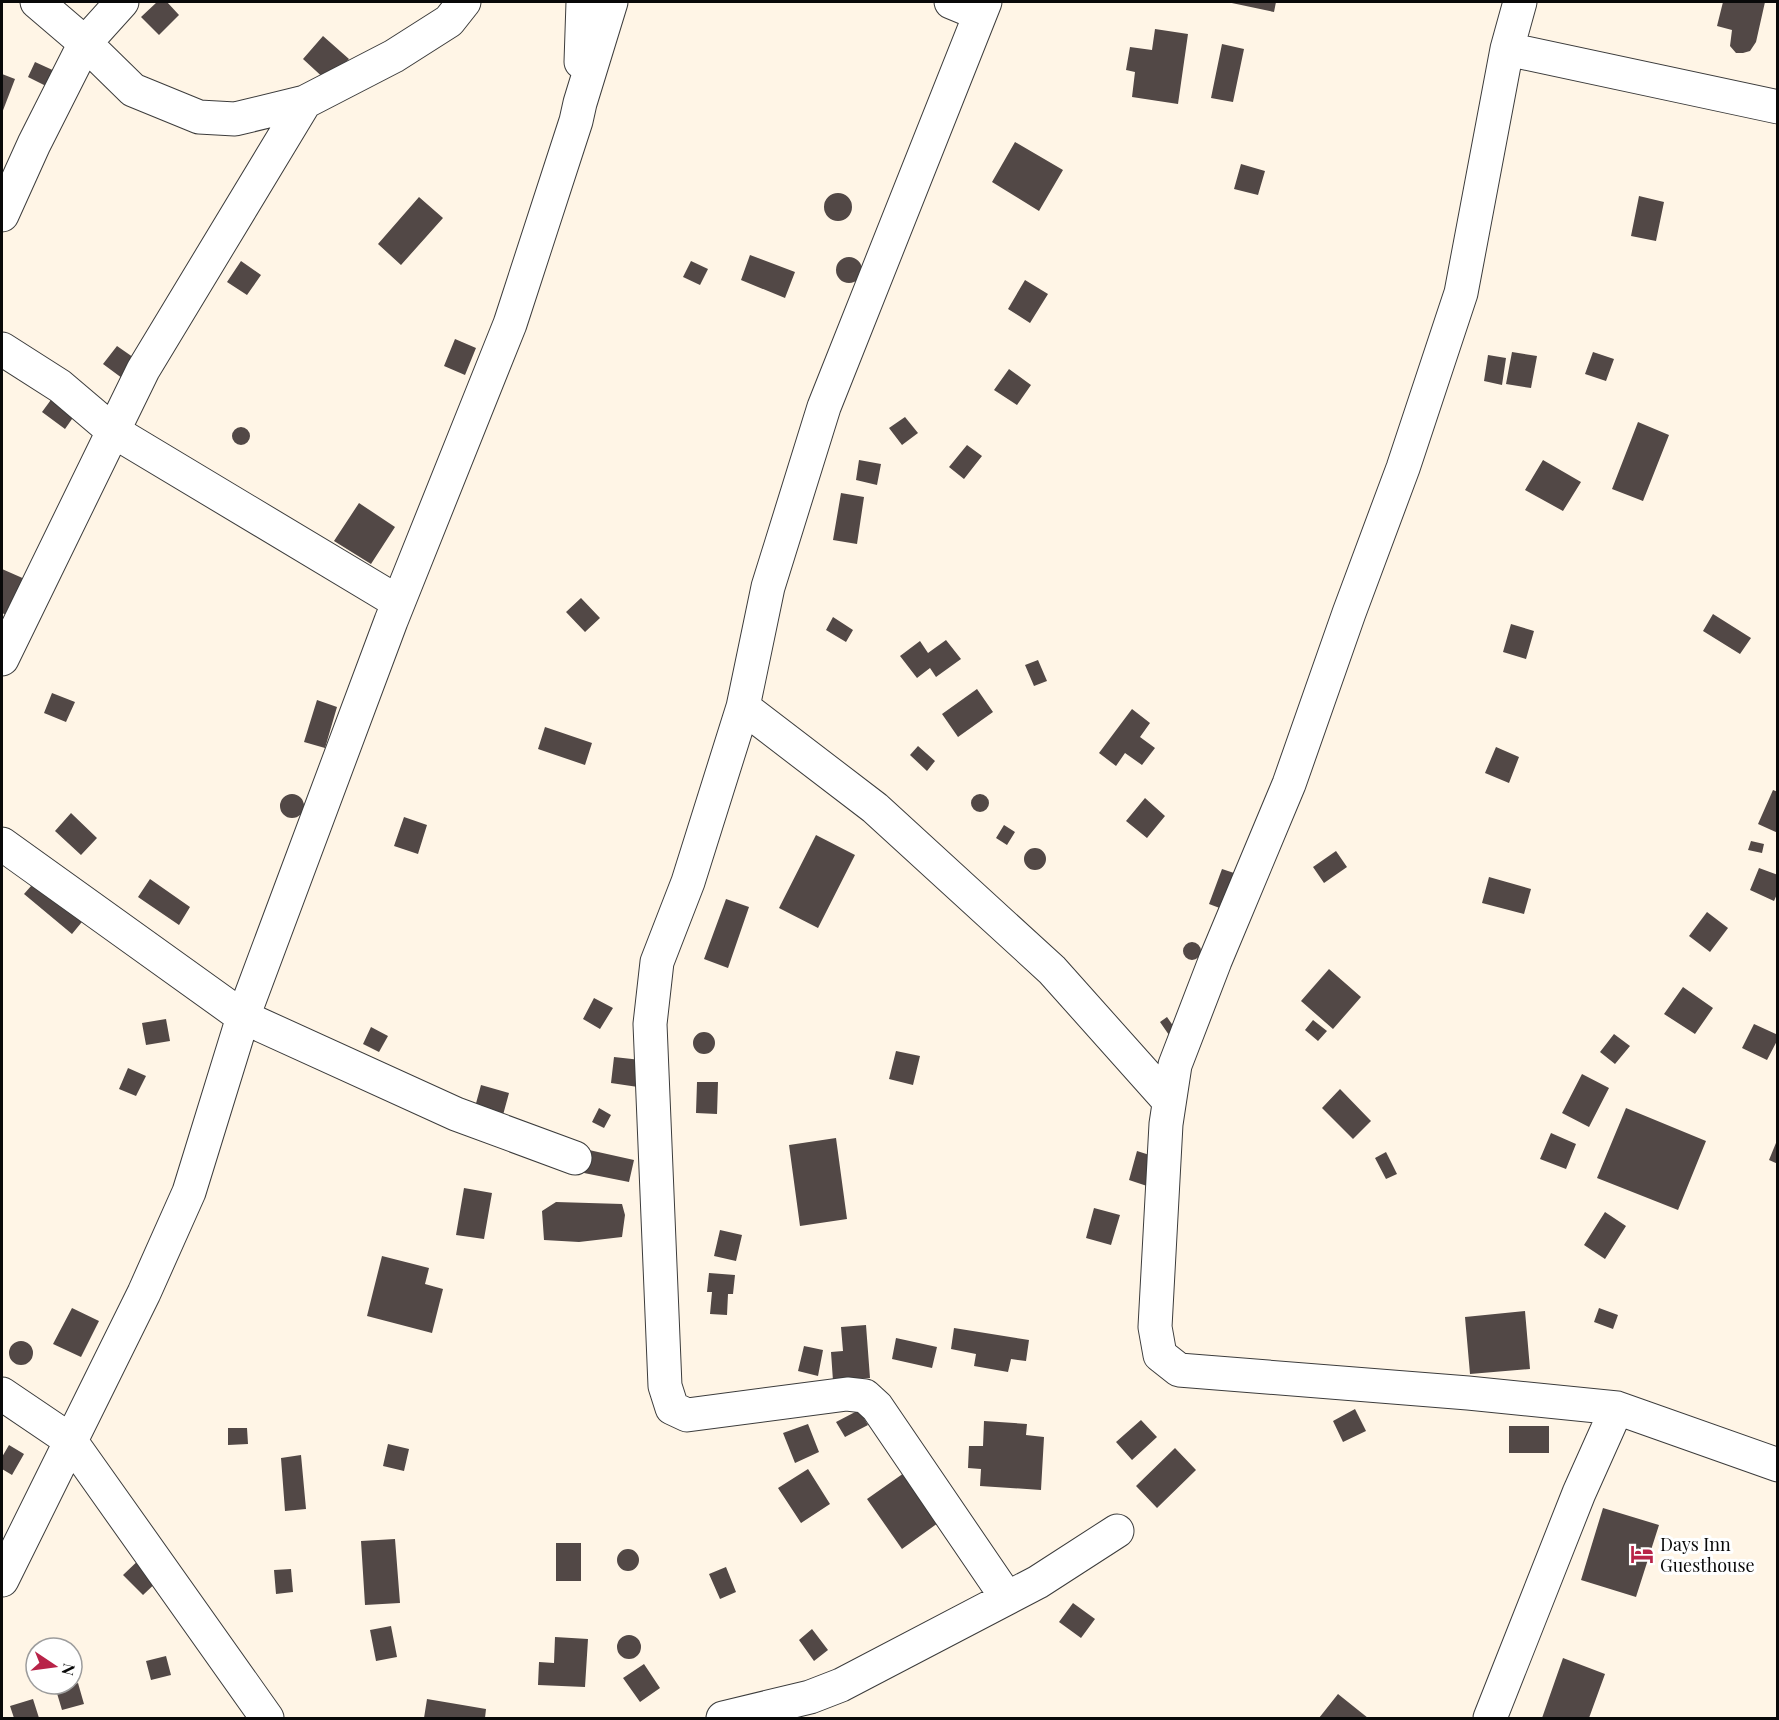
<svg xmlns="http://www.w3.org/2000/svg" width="1779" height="1720" font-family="'Playfair Display',serif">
  <rect width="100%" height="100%" fill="#fff5e6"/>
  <path fill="#524846" d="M157,2h10l12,13 -20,20 -18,-18z
    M1227,2h49l-2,10z
    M1723,2h42l-9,40 -6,9 -7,2h-7l-6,-7 2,-16 -15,-4z
    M1155,29l33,5 -10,70 -46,-7 3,-25 -9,-2 4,-23 22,3z
    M323,36l26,23 -21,23 -25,-23z
    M1222,44l22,5 -11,53 -22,-4z
    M35,62l22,10 -9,15 -20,-10z
    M2,74l13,5 -13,34z
    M1015,142l48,28 -24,41 -47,-29z
    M1241,164l24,7 -7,24 -24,-6z
    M824 207a14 14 0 1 1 28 0a14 14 0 1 1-28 0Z
    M1639,196l25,6 -8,39 -25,-5z
    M419,197l24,21 -42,47 -23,-21z
    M750,255l45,17 -10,26 -44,-18z
    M836 270a13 13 0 1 1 26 0a13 13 0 1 1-26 0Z
    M241,261l20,14 -14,20 -20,-13z
    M691,261l17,8 -8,16 -17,-8z
    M1025,280l23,14 -18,29 -22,-14z
    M455,339l21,9 -11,27 -21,-9z
    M117,346l23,16 -14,19 -23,-17z
    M1512,352l25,4 -6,32 -25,-4z
    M1593,352l21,7 -8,22 -21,-7z
    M1488,355l18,3 -4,27 -18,-4z
    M1009,369l22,16 -14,20 -23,-15z
    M56,393l23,16 -14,20 -23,-17z
    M905,417l13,16 -16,12 -13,-17z
    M1638,422l31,13 -26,66 -31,-12z
    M232 436a9 9 0 1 1 18 0a9 9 0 1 1-18 0Z
    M967,445l15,11 -18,23 -15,-12z
    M859,460l22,4 -4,21 -21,-5z
    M1543,460l38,22 -18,29 -38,-21z
    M841,493l23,4 -7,47 -24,-4z
    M359,503l36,24 -24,37 -37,-23z
    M2,569l25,11 -16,37 -9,-4z
    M581,598l19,20 -15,14 -19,-20z
    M1713,614l38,24 -11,16 -37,-23z
    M833,617l20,13 -7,12 -20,-12z
    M1511,624l23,7 -8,28 -23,-7z
    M946,640l15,19 -25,18 -6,-9 -13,10 -17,-22 20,-15 8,12z
    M1038,660l9,21 -13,5 -9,-21z
    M977,689l16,23 -35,25 -16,-23z
    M52,693l23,9 -9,20 -22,-9z
    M317,700l20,7 -12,41 -21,-6z
    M1132,709l18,14 -10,14 15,11 -13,17 -17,-12 -9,13 -17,-13z
    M545,727l47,16 -7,22 -47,-16z
    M918,746l17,15 -8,10 -17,-16z
    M1496,747l23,10 -10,26 -24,-10z
    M1773,790l5,2v41l-20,-9z
    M971 803a9 9 0 1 1 18 0a9 9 0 1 1-18 0Z
    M280 806a12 12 0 1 1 24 0a12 12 0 1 1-24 0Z
    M1145,798l20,18 -18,22 -21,-17z
    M71,813l26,25 -16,17 -26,-24z
    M404,817l23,8 -9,29 -24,-8z
    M1004,825l11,7 -8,13 -11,-7z
    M816,835l39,20 -37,73 -39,-20z
    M1751,841l13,3 -2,9 -14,-3z
    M1024 859a11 11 0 1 1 22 0a11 11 0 1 1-22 0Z
    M1336,851l11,16 -23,16 -11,-16z
    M1759,868l19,7v17l-4,9 -24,-11z
    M1222,869l24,8 -13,36 -24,-9z
    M39,877l47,40 -14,17 -48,-40z
    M1489,877l42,12 -7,25 -42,-11z
    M150,879l40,28 -11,18 -41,-28z
    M726,899l23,8 -21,61 -24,-9z
    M1707,912l21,16 -18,24 -21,-16z
    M1183 951a9 9 0 1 1 18 0a9 9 0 1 1-18 0Z
    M1329,969l32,28 -28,32 -32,-28z
    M1683,987l30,21 -18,26 -31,-20z
    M594,998l19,10 -13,21 -17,-10z
    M1167,1017l9,13 -7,5 -9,-13z
    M166,1019l4,22 -24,4 -4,-22z
    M1313,1020l14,11 -9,10 -13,-11z
    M1754,1024l24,11v4l-11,21 -25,-12z
    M371,1027l17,9 -9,16 -16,-8z
    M693 1043a11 11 0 1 1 22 0a11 11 0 1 1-22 0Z
    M1614,1034l16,12 -15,18 -15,-12z
    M896,1051l24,5 -7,29 -24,-6z
    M614,1057l27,3 -3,27 -27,-4z
    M128,1068l18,8 -10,20 -17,-7z
    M1582,1074l27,14 -20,39 -27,-14z
    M697,1082h21l-1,32 -21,-1z
    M481,1085l28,8 -6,22 -28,-8z
    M1340,1089l31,32 -18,18 -31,-31z
    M599,1108l12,7 -7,13 -12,-6z
    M1626,1108l80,33 -28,69 -81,-32z
    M1551,1133l25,11 -10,25 -26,-10z
    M836,1138l11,81 -47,7 -11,-81z
    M1778,1138v26l-9,-4z
    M589,1150l45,10 -5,22 -45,-9z
    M1137,1151l22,7 -9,29 -21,-7z
    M1386,1152l11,22 -11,5 -11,-21z
    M464,1188l28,5 -8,46 -28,-4z
    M556,1202l66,2 3,11 -3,22 -43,5 -35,-2 -2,-29z
    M1094,1208l26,7 -9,30 -25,-7z
    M1605,1212l21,14 -21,33 -21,-14z
    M720,1230l22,5 -6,26 -22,-5z
    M382,1256l47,12 -4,16 18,5 -11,44 -65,-17z
    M709,1273l26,2 -2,19h-5l-1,21 -17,-1 2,-22h-5z
    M72,1308l27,13 -18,36 -28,-13z
    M1599,1308l19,7 -5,14 -19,-7z
    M1525,1311l5,58 -60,5 -5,-57z
    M866,1325l4,53 -37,3 -2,-29 12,-1 -2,-24z
    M954,1328l75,12 -3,21 -15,-2 -3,13 -34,-6 2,-12 -25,-5z
    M896,1338l41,9 -5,21 -40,-9z
    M9 1353a12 12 0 1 1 24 0a12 12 0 1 1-24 0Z
    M804,1346l19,4 -5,26 -20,-5z
    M1355,1409l11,22 -23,11 -10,-21z
    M859,1410l9,15 -23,12 -9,-15z
    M1141,1420l16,17 -25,23 -16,-18z
    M984,1421l43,3 -1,11 18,2 -3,53 -61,-4 1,-17 -13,-1 1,-22h14z
    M808,1424l11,28 -24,11 -12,-30z
    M1509,1426h40v27h-40z
    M228,1428h19l1,16 -20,1z
    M388,1444l21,5 -5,22 -21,-5z
    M9,1445l15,9 -12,21 -10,-6v-12z
    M1175,1448l21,22 -39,38 -21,-22z
    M301,1455l5,54 -21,2 -4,-53z
    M808,1469l22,35 -29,19 -23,-35z
    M904,1473l34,50 -36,26 -35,-50z
    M1603,1508l56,17 -23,72 -55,-17z
    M395,1539l5,64 -35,2 -4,-64z
    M556,1543h25v38h-25z
    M617 1560a11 11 0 1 1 22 0a11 11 0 1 1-22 0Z
    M143,1556l20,20 -20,19 -20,-20z
    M726,1567l10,25 -16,7 -11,-25z
    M291,1569l2,23 -17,2 -2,-24z
    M1073,1603l22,16 -14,19 -22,-16z
    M391,1626l6,31 -21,4 -6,-31z
    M812,1629l16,21 -14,11 -15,-21z
    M617 1647a12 12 0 1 1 24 0a12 12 0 1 1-24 0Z
    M555,1637l33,2 -3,48 -47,-2 1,-23 15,1z
    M166,1656l5,19 -20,5 -5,-19z
    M1563,1658l42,16 -16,44h-47z
    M644,1664l16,24 -20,14 -17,-24z
    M78,1683l6,21 -22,6 -6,-20z
    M1338,1694l30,24h-49z
    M33,1699l6,19h-25l-4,-12z
    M427,1699l59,10 -1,9h-61z"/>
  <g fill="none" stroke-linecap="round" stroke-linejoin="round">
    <g stroke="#3c3c3c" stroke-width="35">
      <path id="street" d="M37,2l48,41 48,47 66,27 36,2 70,-17 89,-46 55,-35 15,-19
        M951,2l29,12
        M985,2l-161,405 -56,180 -25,120 -55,175 -31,80 -7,62 15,362 7,22 15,7 160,-21 18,2 12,11 130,191
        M1520,2l-13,47 -46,244 -58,175 -54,145 -60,171 -74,177 -40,104 -9,59 -11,203 5,28 19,15 289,23 149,15 161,57
        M1507,49l271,58
        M581,62l2,-60
        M2,215l32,-71 51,-101 37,-41
        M2,349l58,37 53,45 285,171
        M2,659l141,-289 162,-268
        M743,707l132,101 177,162 117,131
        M2,844l241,173 213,97 119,44
        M2,1394l68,46 197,278
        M2,1580l142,-287 45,-101 54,-175 148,-396 119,-297 66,-203 4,-18 31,-101
        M723,1718l87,-21 31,-12 197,-103 79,-51
        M1490,1718l89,-225 38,-85"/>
    </g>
    <use href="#street" stroke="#fff" stroke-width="33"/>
  </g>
  <defs>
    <g id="hotel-bare" transform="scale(1.8)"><path d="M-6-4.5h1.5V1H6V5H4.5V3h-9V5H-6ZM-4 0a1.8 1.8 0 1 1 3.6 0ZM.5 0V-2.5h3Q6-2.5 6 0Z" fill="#b82348" stroke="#fff" stroke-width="2.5" paint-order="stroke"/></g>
  </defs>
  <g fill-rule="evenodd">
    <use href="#hotel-bare" x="1642" y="1554"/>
  </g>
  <g text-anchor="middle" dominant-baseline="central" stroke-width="6" stroke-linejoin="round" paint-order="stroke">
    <g font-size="18" fill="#090909" stroke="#fff" text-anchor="start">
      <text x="1660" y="1544">Days Inn<tspan x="1660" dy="21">Guesthouse</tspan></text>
    </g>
  </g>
  <rect width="1779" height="1720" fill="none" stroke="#090909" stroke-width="6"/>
  <g transform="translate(54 1666) rotate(103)"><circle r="28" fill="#ffffff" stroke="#9d9d9d" stroke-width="1.5"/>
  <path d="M0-4.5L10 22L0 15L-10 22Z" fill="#b82348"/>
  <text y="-9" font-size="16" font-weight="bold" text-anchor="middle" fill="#090909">N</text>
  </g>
</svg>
